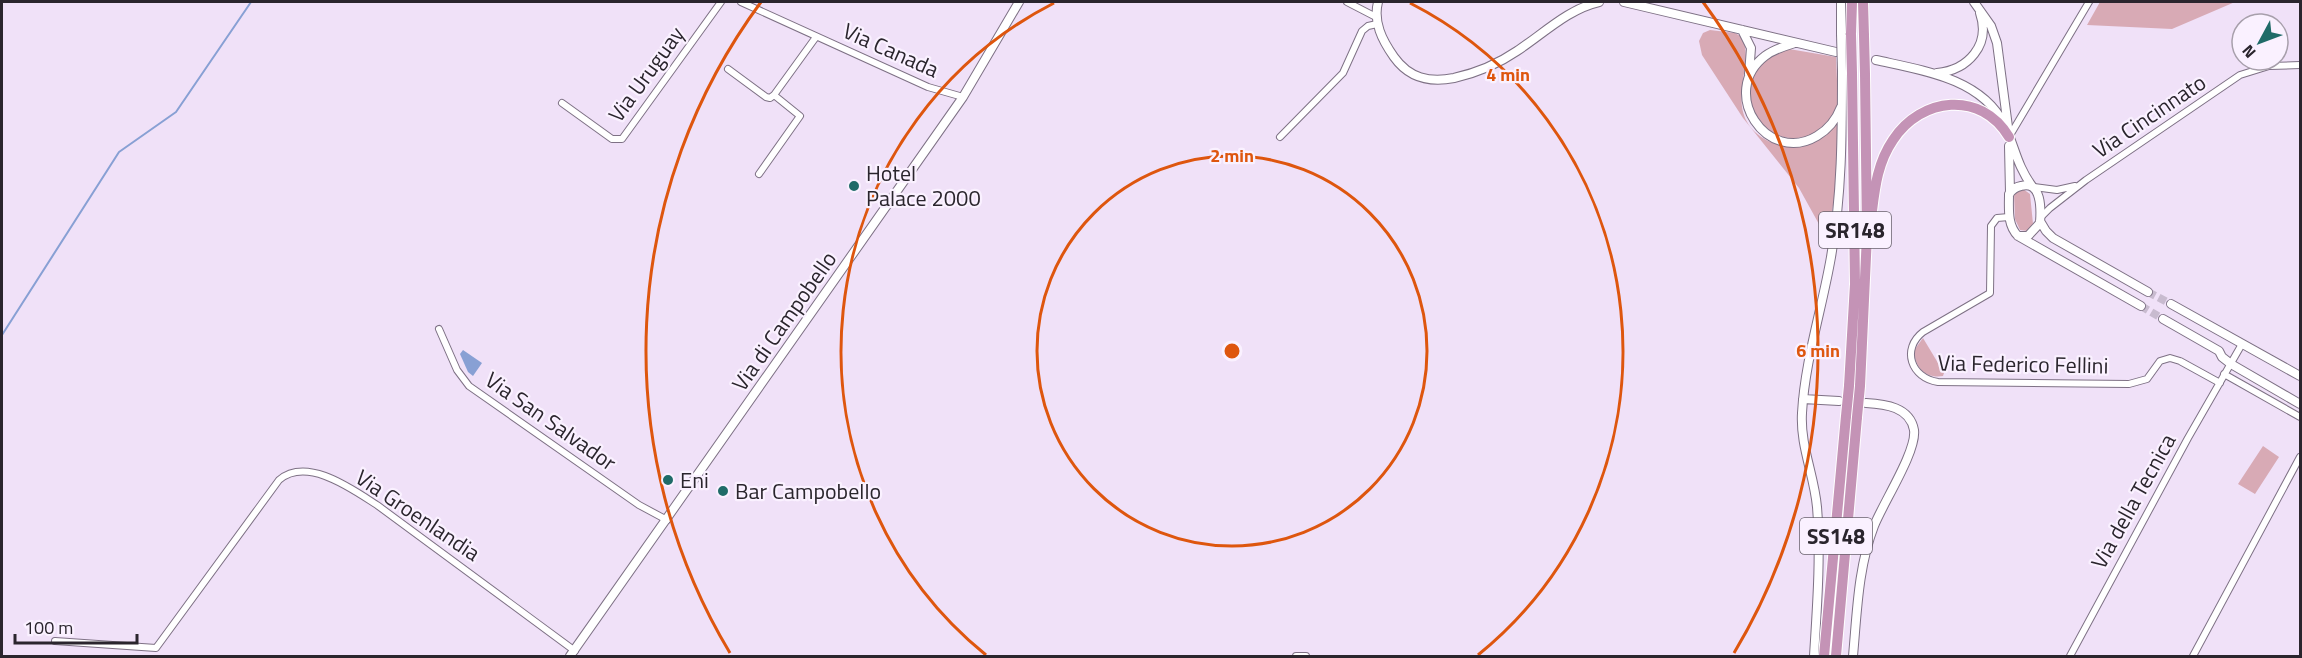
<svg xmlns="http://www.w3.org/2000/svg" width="2302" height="658" font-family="'Titillium Web',sans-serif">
  <rect width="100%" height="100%" fill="#f0e1f8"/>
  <path fill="#d8aab5" d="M2100,2h135l-63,27 -85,-4z
    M1710,30l25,3 7,4c15,31 -24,77 26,104 13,6 27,7 41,3 12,-4 19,-16 29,-20 1,18 -2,94 -12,104l-6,-2 -21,-38 -56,-70 -41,-63 -3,-14 4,-8z
    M1789,49l47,8 2,45c-18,63 -105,36 -85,-23 6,-17 18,-25 36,-30z
    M2023,189l7,5 3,30 -6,7 -7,-1 -5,-11 -1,-25z
    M1923,338l21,35 -1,3c-18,3 -30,-10 -28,-27z
    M2263,446l16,11 -24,37 -17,-10z"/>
  <path fill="#88a0d4" d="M463,350l19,13 -9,13 -5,-4 -8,-18z"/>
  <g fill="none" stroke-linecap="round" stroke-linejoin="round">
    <path stroke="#88a0d4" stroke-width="2" d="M2,335l117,-183 57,-40 75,-110"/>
    <path stroke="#c8bbcf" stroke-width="8" stroke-dasharray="8 4" stroke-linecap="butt" d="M2148,292l23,12
      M2141,306l22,13"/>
    <g stroke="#7e7185" stroke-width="8">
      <path id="minor" d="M741,2l187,85 35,10
        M1347,2l29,15
        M728,69l38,28 4,1 4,-3 26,21 -41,58
        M774,95l42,-58
        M562,103l50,36h10l99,-137
        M1280,137l63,-64 19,-42 6,-5 9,-2
        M2009,137l80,-135
        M2034,187l23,3 18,-4
        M2009,217l-12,1 -6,8 -1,67 -67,39c-22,17 -12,46 15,50l191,2 18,-5 13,-18 10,-3 10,3 40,22
        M2040,218l10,-10 36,-28 154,-105 29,-9 31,-1
        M439,329l18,41 12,16 170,119 28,15
        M2224,374l76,43
        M55,641l101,7 123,-168c28,-24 73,9 98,25l198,146
        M1296,656h10
        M2070,656l118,-218 54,-94
        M2193,656l107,-199"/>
    </g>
    <g stroke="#7e7185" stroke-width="10">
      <path id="tertiary" d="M1378,2c-5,20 4,38 16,55 15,21 35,26 60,21 22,-5 44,-14 63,-27 26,-17 51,-42 82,-49
        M1624,2l212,50
        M1841,2v32
        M1974,2l17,24 6,17 11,84
        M1742,30l9,18 -2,26
        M1795,43c-10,3 -21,6 -30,13 -47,36 2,110 52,80 12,-7 19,-16 24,-29
        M1876,60c45,10 105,18 128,64 11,22 12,40 28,62
        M1937,73c31,-3 54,-28 43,-60
        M2009,146l1,47
        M2040,221l6,10 7,7 95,54
        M2018,236h10l12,-13c1,-13 2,-43 -19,-37 -6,1 -9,4 -12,8 0,15 -2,31 9,42l123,70
        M2171,304l129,72
        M2163,319l56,32 3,6 9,7 69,40
        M1803,399l36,2
        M570,656l393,-559 56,-95
        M1814,656c3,-49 7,-100 3,-149 -3,-33 -17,-61 -15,-94 3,-53 20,-104 29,-156 11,-62 11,-124 11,-186
        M1853,656c4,-43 5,-89 21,-130 9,-23 43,-75 40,-96 -4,-23 -29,-26 -48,-27"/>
    </g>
    <g stroke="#fff" stroke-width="12">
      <path id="trunk" d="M1863,2l1,34
        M1851,34l1,-32
        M1872,211c3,-25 6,-49 21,-71 28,-43 88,-50 116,-3
        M1849,386l6,-102 -3,-211
        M1860,386l7,-151 -2,-161
        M1824,656l22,-240
        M1836,656l21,-239"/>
    </g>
    <use href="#minor" stroke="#fff" stroke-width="6"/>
    <use href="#tertiary" stroke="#fff" stroke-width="8"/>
    <use href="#trunk" stroke="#c493b6" stroke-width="10"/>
    <g stroke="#7e7185" stroke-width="10" stroke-linecap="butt">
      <path id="tertiary-bridge" d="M1841,34l1,37"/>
    </g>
    <g stroke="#fff" stroke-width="12" stroke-linecap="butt">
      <path id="trunk-bridge" d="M1851,34l1,39
        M1864,36l1,38
        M1846,416l3,-30
        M1857,417l3,-31"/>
    </g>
    <use href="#tertiary-bridge" stroke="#fff" stroke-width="8"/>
    <use href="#trunk-bridge" stroke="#c493b6" stroke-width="10"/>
  </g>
  <g fill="none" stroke="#de560e" stroke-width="3">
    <circle cx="1232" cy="351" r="195"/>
    <path d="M986 655A391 391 0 0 1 1054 3M1410 3A391 391 0 0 1 1478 655"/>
    <path d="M730 653A586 586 0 0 1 761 2M1703 2A586 586 0 0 1 1734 653"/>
  </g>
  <g fill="#1f6b68" stroke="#faf1ff" stroke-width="2">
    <circle cx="854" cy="186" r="6"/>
    <circle cx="668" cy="480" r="6"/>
    <circle cx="723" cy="491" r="6"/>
  </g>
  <g text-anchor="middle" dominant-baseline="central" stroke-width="4.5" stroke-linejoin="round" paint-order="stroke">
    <g fill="#faf1ff" stroke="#68626c" stroke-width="1.5">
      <rect x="1819" y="212" width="72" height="36" rx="4.5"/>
      <rect x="1800" y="518" width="72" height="36" rx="4.5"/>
    </g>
    <g font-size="21" font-weight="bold" fill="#2a252d">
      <text x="1855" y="230">SR148</text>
      <text x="1836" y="536">SS148</text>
    </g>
    <g font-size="22" fill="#2a252d" stroke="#faf1ff">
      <text transform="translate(891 50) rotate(24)">Via Canada</text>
      <text transform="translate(646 74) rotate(-54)">Via Uruguay</text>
      <text transform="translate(2149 116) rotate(-34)">Via Cincinnato</text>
      <text transform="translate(784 321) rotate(-55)">Via di Campobello</text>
      <text transform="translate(2023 364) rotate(1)">Via Federico Fellini</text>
      <text transform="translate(551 421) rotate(35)">Via San Salvador</text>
      <text transform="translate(2133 501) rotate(-61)">Via della Tecnica</text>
      <text transform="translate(418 515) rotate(34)">Via Groenlandia</text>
    </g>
    <g font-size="22" fill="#2a252d" stroke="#faf1ff" text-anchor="start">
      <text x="866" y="173">Hotel<tspan x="866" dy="25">Palace 2000</tspan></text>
      <text x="680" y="480">Eni</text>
      <text x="735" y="491">Bar Campobello</text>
    </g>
  </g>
  <circle cx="1232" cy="351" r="9" fill="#de560e" stroke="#faf1ff" stroke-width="3"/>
  <g font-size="18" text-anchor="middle" font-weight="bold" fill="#de560e" stroke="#faf1ff" stroke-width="4.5" stroke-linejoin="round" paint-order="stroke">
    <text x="1508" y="81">4 min</text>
    <text x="1232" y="162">2 min</text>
    <text x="1818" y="357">6 min</text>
  </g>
  <rect width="2302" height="658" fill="none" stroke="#2a252d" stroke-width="6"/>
  <g transform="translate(2260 42) rotate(229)"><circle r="28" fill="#faf1ff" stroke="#a79fab" stroke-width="1.5"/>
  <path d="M0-4.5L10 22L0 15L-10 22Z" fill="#1f6b68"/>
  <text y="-9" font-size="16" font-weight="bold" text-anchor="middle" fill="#2a252d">N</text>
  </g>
  <path d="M15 634v9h122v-9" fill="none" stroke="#2a252d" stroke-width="3"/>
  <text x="24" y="634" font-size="18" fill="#2a252d" stroke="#faf1ff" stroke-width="4.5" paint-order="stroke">100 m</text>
</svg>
